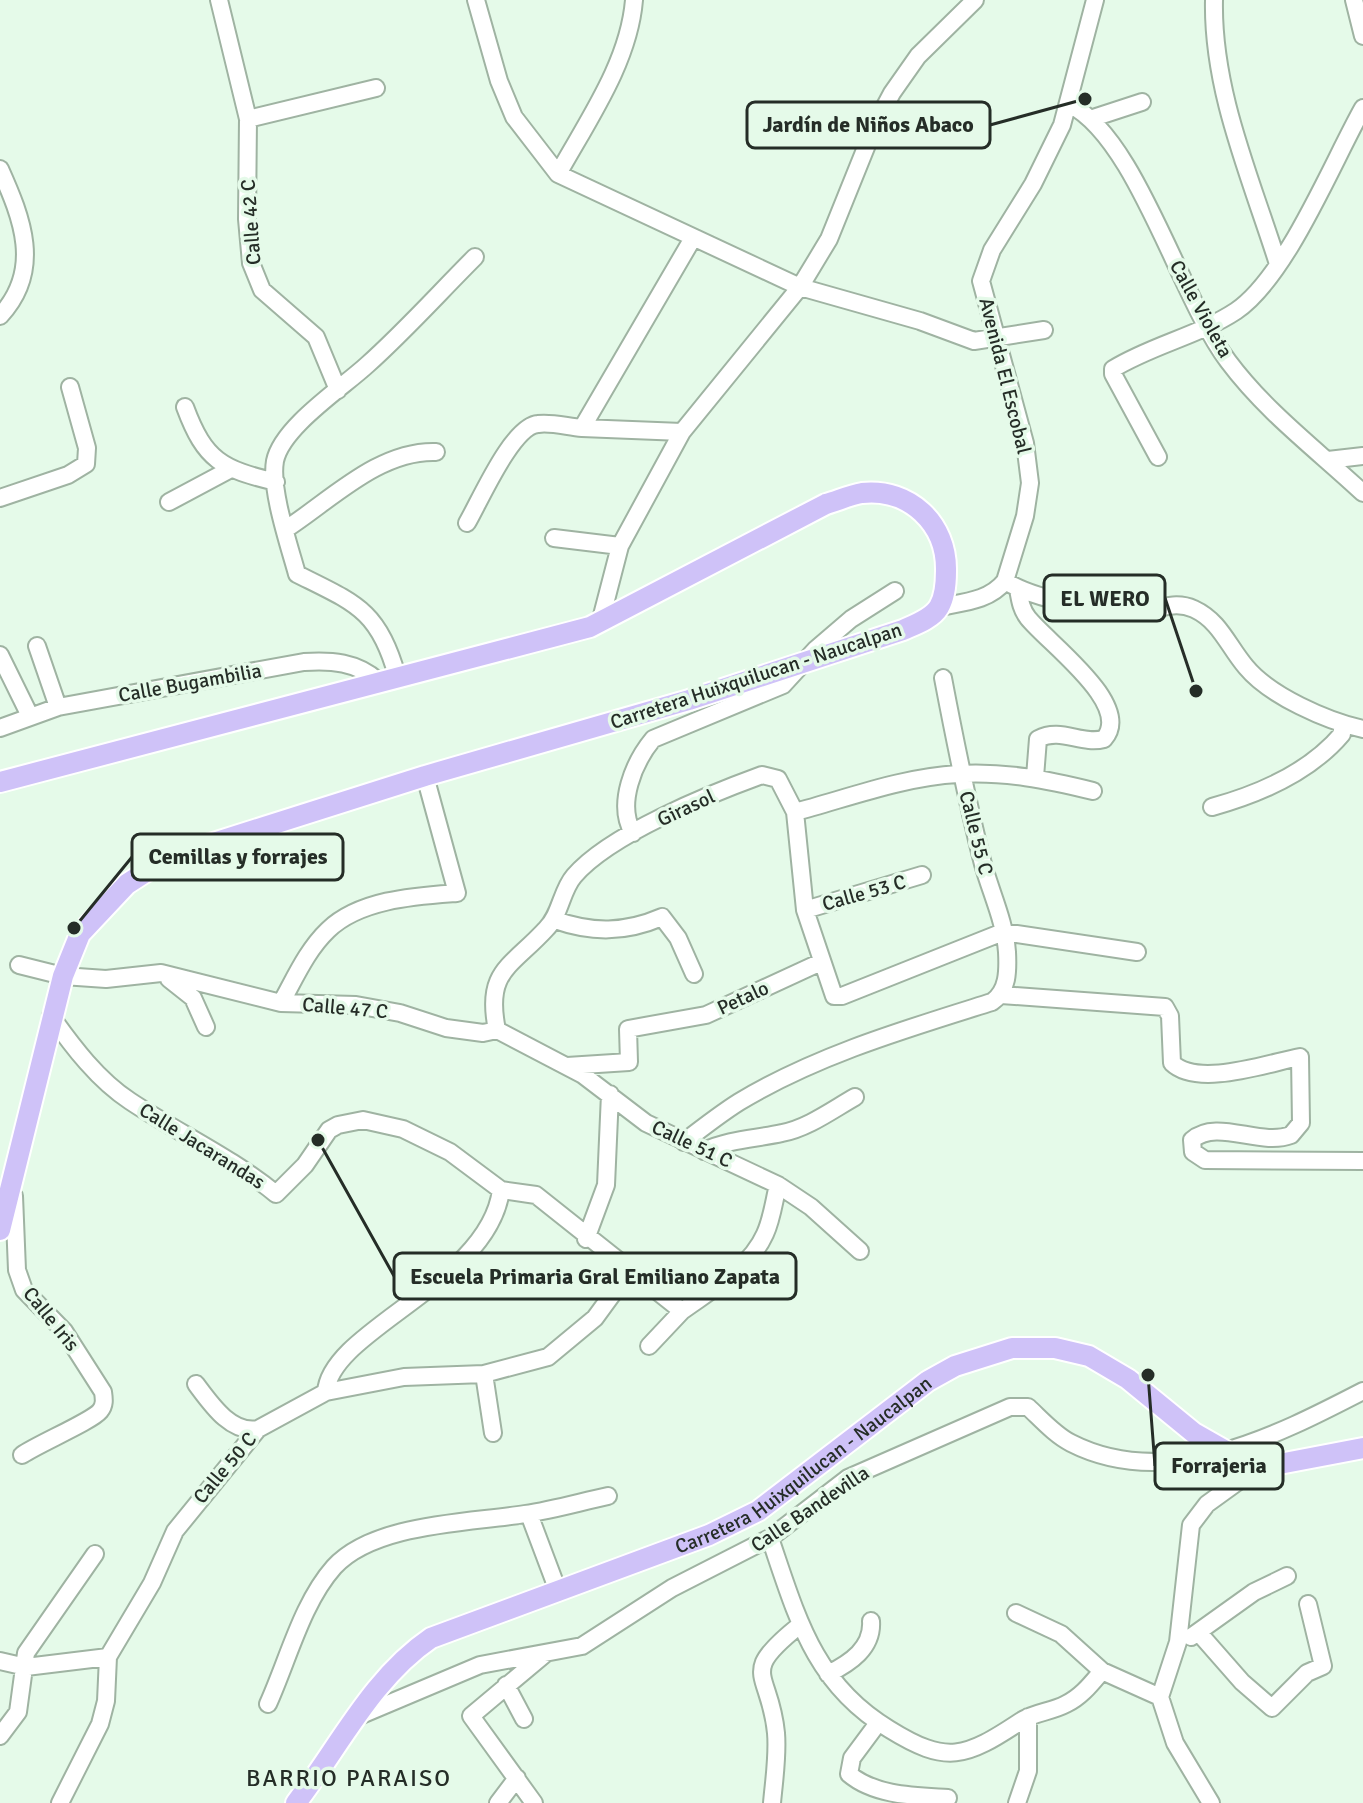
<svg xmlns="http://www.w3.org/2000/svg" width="1363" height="1803" font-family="Signika,sans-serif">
  <rect width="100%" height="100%" fill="#e5fae9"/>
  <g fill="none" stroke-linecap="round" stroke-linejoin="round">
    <g stroke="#9fb3a2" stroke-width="20">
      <path id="minor" d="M219,0l29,119 -1,100 4,44 11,27 54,47 22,53
        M476,0l23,81 15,36 44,57 242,113 120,34 54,20 70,-11
        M1214,0c-2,91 37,178 64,264
        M1354,0l9,36
        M1069,104c68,34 110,192 159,257 38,51 89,89 135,132
        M1093,118l49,-16
        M248,119l128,-31
        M0,169c22,49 43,101 0,147
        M558,174c30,-54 71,-112 76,-174
        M185,407c20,54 37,62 91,75
        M682,432l-100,-4 111,-190
        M1158,457l-45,-83v-5c39,-24 85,-33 123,-58 51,-35 96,-148 127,-203
        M1328,460l35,-4
        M0,498l68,-23 18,-11 1,-16 -17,-61
        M169,502l60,-32
        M467,523c13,-22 45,-97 71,-99 14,-2 30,3 44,4
        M286,529c45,-29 93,-79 150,-77
        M554,538l66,8
        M1005,581l20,-65 5,-33 -5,-40 -44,-162 11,-31 41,-66 29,-59 33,-125
        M1018,589c2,11 3,20 10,29 21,26 106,87 76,121 -23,6 -43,-12 -66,0l-3,38
        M939,607c25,-5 50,-6 66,-26 34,21 96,29 135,29 20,0 34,-10 54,-1 26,12 34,37 52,58 24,29 81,54 117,62
        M600,623l20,-77 62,-114 118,-145 29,-48 46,-114 17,-32 26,-37 57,-56
        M37,646l21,61
        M0,655l30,61
        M397,676c-18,-66 -42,-73 -100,-102 -8,-29 -27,-85 -22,-113 7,-34 67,-73 92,-96 38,-34 72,-72 108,-108
        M0,728l58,-21 246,-45c27,-2 53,0 74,19
        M1212,807c47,-13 98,-35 130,-73v-10
        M795,812c53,-14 108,-35 163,-38 46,-3 90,6 135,17
        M633,833c-17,-29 1,-71 20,-94l130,-54 33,-36 35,-30 44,-28
        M805,910l117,-35
        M555,920c37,13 70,13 107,-3l16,21 16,36
        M19,965l44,11 43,3 55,-6 120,30 75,2 44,8 46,15 37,5 14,-3 86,45 63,48 132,62 33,22 49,44
        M169,979l24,19 13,29
        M1001,995l164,12 5,9 2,47c26,25 96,0 128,-6l1,66 -10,12c-31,12 -74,-17 -99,5l1,12 12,8 158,1
        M281,1003c14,-25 26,-53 47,-73 32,-31 89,-34 129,-37l-32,-117
        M51,1016c22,31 47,64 79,85 48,32 101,56 146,93l29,-29 24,-35 9,-5 25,-5 40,9 47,23 51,38 35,5 146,116 -33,35
        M497,1030c-12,-59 13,-62 49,-101 15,-15 15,-38 28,-53 36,-42 136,-82 188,-101l16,4 17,33 10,98 29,86h8l161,-64 134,20
        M567,1066l62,-4 -1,-33 78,-14 115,-53
        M684,1142c18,-14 36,-28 55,-40 78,-47 167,-73 253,-100 16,-11 16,-31 15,-50 -2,-30 -16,-59 -24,-88 -16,-62 -28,-123 -40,-186
        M704,1151c26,-12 51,-12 78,-18 26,-5 50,-23 73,-36
        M14,1196l3,74 7,20 40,41 39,61c1,7 2,13 -3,19 -8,10 -62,33 -78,44
        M586,1239l20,-54 4,-91
        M682,1311c29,-21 68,-43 83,-77 7,-15 9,-33 13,-49
        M484,1374l9,59
        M196,1384c15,20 35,50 62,45
        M326,1392c4,-62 163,-109 175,-202
        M529,1514l29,77
        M770,1538c27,79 44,146 119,191 58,36 76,29 132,-8 14,-9 30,-9 45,-17 15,-7 25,-20 36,-33
        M1016,1613l45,21 41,37 58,26
        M1199,1633l43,49 30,26 35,-35 16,-7 -15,-62
        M1191,1637l63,-45 33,-16
        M0,1661l26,6 82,-10
        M828,1674c22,-11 45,-26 43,-53
        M506,1685l18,34
        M268,1704c20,-44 34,-101 66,-137 40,-44 135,-44 191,-53 28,-4 55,-12 83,-18
        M359,1716l121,-51 102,-19 90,-58 98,-50 78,-60 162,-71h18c13,12 27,28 43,36 96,49 205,-7 292,-52
        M878,1723l-26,35 -3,16c26,22 67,22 99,24
        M0,1736l18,-24 8,-59 69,-99
        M60,1803l40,-79 6,-23 2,-44 44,-74 23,-52 83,-102 68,-37 78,-15 80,-3 64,-17 47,-39 35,-48
        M498,1803l19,-25
        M534,1803l-63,-87 75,-63
        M772,1803c2,-23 6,-47 4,-70 -6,-63 -39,-58 24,-108
        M1017,1803l11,-32v-54
        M1211,1803l-36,-60 -15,-46 18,-55 13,-117 16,-21 54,-39"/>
    </g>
    <g stroke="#fff" stroke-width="24">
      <g id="major">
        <path d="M0,782l590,-155 236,-123c11,-3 24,-9 36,-11 48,-5 85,31 84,78 0,11 -1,26 -7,36 -7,12 -25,18 -36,23l-214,70 -264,76 -221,70 -43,16 -34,22 -47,50 -17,42 -63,254"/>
        <path id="s1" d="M296,1803c43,-56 76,-125 135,-165l278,-103 49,-24 170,-130 27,-15 57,-18h43l34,8 39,23 66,54 51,29 29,3 89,-17"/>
      </g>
    </g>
    <use href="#minor" stroke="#fff" stroke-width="16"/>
    <use href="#major" stroke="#cfc2f8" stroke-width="20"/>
  </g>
  <g text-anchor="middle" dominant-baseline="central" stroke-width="7" stroke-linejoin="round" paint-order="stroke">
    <g font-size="20" fill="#252d27" stroke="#e5fae9">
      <text transform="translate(251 222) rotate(-94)">Calle 42 C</text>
      <text transform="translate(1201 309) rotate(61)">Calle Violeta</text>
      <text transform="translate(1005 376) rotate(76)">Avenida El Escobal</text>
      <text transform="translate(756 676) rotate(-18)">Carretera Huixquilucan - Naucalpan</text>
      <text transform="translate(190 683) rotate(-10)">Calle Bugambilia</text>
      <text transform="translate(686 808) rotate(-25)">Girasol</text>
      <text transform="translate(976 833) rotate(76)">Calle 55 C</text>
      <text transform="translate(864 893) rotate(-16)">Calle 53 C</text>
      <text transform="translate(743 998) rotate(-25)">Petalo</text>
      <text transform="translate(345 1008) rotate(5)">Calle 47 C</text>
      <text transform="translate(692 1144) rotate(25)">Calle 51 C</text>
      <text transform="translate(202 1146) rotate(32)">Calle Jacarandas</text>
      <text transform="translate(51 1319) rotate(51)">Calle Iris</text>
      <text stroke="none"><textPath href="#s1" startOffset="628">Carretera Huixquilucan - Naucalpan</textPath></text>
      <text transform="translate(225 1468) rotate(-50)">Calle 50 C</text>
      <text transform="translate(810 1509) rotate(-34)">Calle Bandevilla</text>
    </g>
    <g font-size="24" letter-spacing="2" fill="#252d27" stroke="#e5fae9">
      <text x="349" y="1778">BARRIO PARAISO</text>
    </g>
  </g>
  <path fill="none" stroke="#252d27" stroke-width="3" d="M1085 99L990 125M1196 691L1165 598M74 928L132 857M318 1140L394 1276M1148 1375L1155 1466"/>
  <g fill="#252d27" stroke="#e5fae9" stroke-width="3">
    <circle cx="1085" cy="99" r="8"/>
    <circle cx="1196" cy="691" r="8"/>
    <circle cx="74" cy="928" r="8"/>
    <circle cx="318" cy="1140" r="8"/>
    <circle cx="1148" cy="1375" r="8"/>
  </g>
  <g fill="#e5fae9" stroke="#252d27" stroke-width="3">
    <rect x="747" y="102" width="243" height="46" rx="8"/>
    <rect x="1044" y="575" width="121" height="46" rx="8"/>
    <rect x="132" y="834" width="211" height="46" rx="8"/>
    <rect x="394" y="1253" width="402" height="46" rx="8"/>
    <rect x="1155" y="1443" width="128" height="46" rx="8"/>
  </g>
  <g font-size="22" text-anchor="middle" font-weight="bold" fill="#252d27">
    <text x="868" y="132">Jardín de Niños Abaco</text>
    <text x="1105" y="606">EL WERO</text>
    <text x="238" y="864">Cemillas y forrajes</text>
    <text x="595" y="1284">Escuela Primaria Gral Emiliano Zapata</text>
    <text x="1219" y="1473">Forrajeria</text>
  </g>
</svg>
